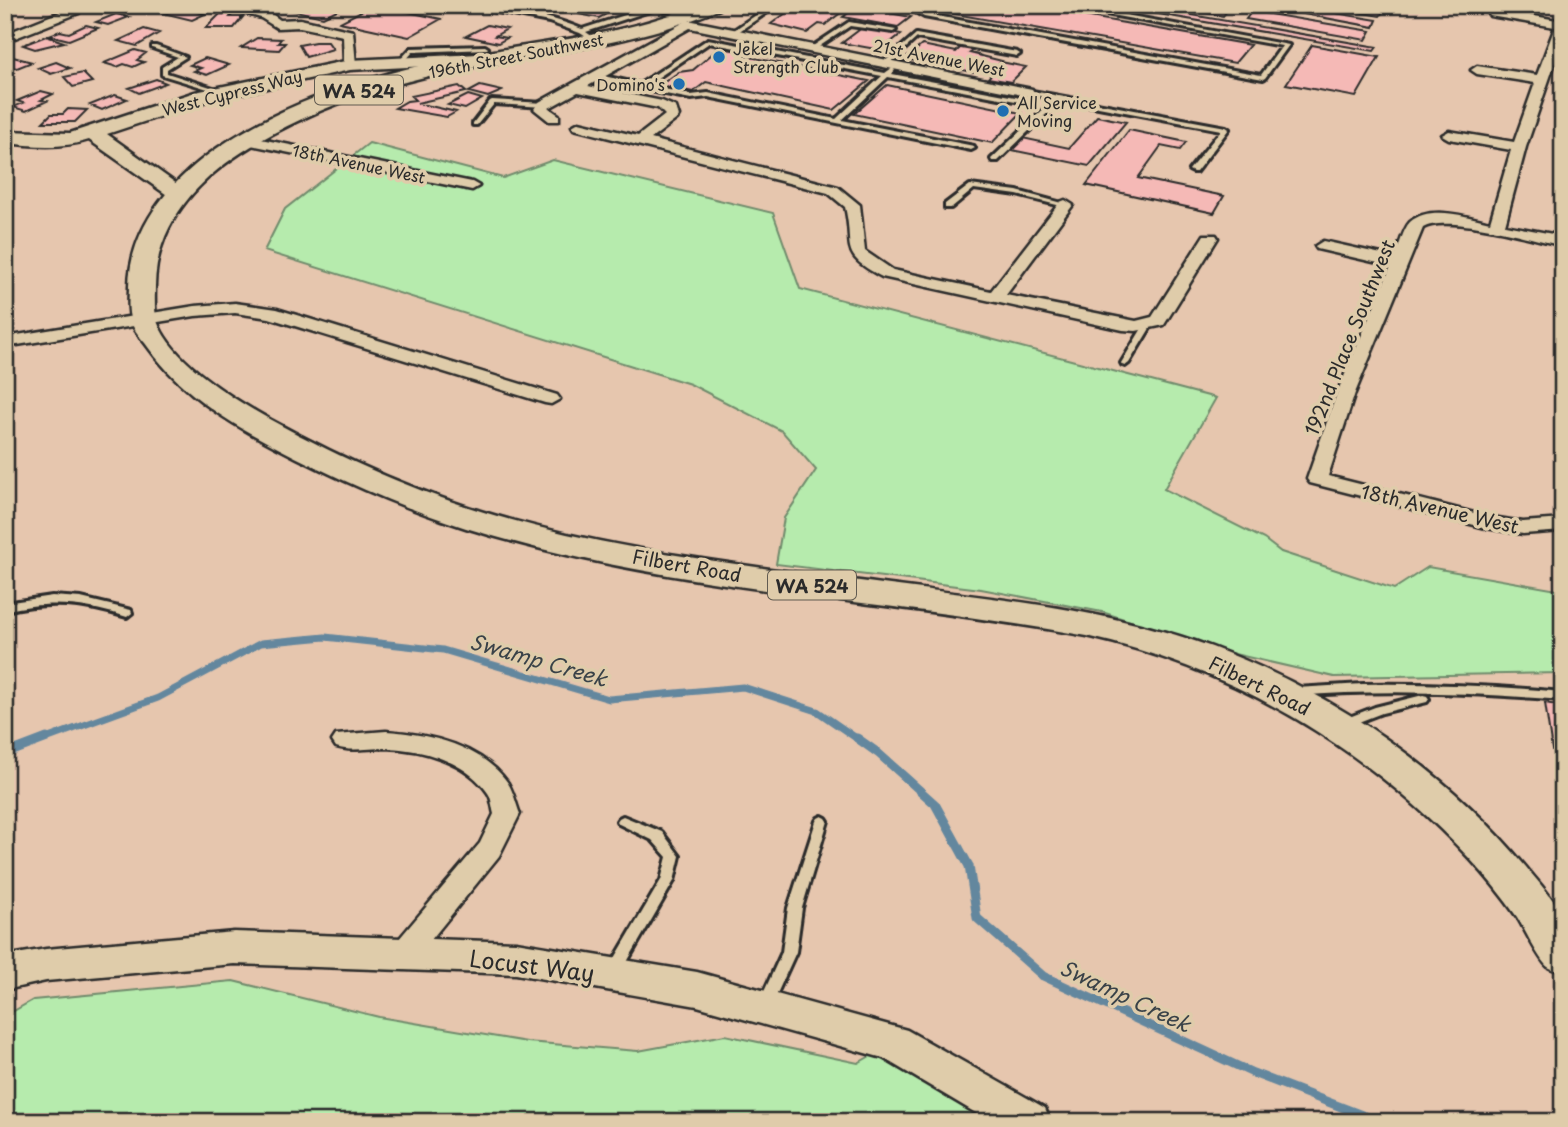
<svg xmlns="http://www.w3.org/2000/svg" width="1568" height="1127" font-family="'Playpen Sans',sans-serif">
  <rect width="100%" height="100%" fill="#e6c6ae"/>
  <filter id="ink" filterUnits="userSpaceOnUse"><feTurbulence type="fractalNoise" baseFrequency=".0143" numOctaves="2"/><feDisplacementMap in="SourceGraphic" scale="14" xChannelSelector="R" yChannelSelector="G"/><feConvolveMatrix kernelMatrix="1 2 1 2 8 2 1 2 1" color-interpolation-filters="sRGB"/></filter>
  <g filter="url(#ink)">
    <path fill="#b6ebad" stroke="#708b6c" stroke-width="2" d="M369,143l134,35 50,-18 220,53 27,76 416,109 -52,91 100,50 17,13 113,37 34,-22 135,24v82l-229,4 -104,-24 -128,-41 -121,-23 -205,-25 8,-46 32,-48 -34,-39 -92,-47 -426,-133 21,-42z
      M233,981l146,36 148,25 111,9 87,-16 133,28 35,-20 137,79h-1025v-106l28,-16z"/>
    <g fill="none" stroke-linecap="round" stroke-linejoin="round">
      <path stroke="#64879e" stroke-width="7" d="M43,740l115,-42 103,-55 64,-6 118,13 166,49 134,-12 74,24 42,29"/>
      <path stroke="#64879e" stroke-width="9" d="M857,738l21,15 57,51 34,62 8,52 66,58 210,97 127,49
        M5,754l42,-16"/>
    </g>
    <path fill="#f5b9b6" stroke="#2b2b2b" stroke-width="2" d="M189,5l16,4 -7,3 7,2 -13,6 -29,-7z
      M282,5h65l-24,12 -46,-10z
      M373,5h2l66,14 -32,18 -69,-15z
      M565,5h58l-24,13 -42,-8z
      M797,5h41l10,2 -23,18 -6,-1 -12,9 -36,-9z
      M945,5h77l228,40 -15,18 -297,-52z
      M1106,5h28l243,42 -3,4z
      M1162,5h55l13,2 -7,9z
      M1256,5h32l89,15 -3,7z
      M1317,5h27l39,7 -3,4z
      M856,7l55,10 -13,10 -55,-10z
      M1252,11l119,20 -5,9 -120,-21z
      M116,14l13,3 -21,8 -12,-3z
      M220,14h12l-2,3h13l-9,11h-28z
      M86,25l12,3 -29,12 -20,-5 11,-4 9,2z
      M487,25l20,4 -12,7 12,2 -9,5 -32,-7z
      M863,27l38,7 -20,16 -39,-7z
      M144,29l15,4 -22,13 -19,-5z
      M46,36l18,6 -29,7 -12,-4z
      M257,38l24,1 -3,4h7l-6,7 -38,-2z
      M315,42h13l5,7 -27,8 -7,-12z
      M922,45l34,7 5,-5 14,3 -5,3 32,8 -6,6 -14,-3 -9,8 -68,-13z
      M1312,45l67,12 -23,40 -70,-13z
      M719,48l29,4 -4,4 125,25 -35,29 -128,-28 -13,10 -33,-7 19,-13 14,-2z
      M135,50l11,3 -9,7 7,2 -11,5 -9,-3 -7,3 -13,-4z
      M13,57l19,5 -15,6 -12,-2v-6z
      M205,58l24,7 -22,10 -13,-4 7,-3 -11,-3z
      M56,62l14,6 -19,6 -13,-6z
      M1001,62l25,5 -15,15 -23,-4z
      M83,73l9,9 -19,5 -9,-10z
      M156,79l10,4 -27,10 -10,-5z
      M887,85l134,28 -29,30 -138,-29z
      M459,86l7,6 -49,11 39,9 -9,5 -52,-9 12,-7 8,-1 -4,-4z
      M480,86l22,5 -14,6 -19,-5z
      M41,91l12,3 -12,6 6,1 -21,10 -13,-4 10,-4 -6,-2z
      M115,95l12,4 -25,11 -12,-5z
      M468,95l14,4 -17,10 -17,-4z
      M68,109l19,1 -12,12h-32l8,-8h12z
      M1097,116l29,6 -37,44 -82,-17 11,-12 51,11z
      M1129,130l57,12 -6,8 -19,-4 -23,32 86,18 -10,17 -128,-28z
      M1545,703l18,3v45l-11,-1z"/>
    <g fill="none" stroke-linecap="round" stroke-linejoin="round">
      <g stroke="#2b2b2b" stroke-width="6">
        <path id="lane" d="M461,5c36,0 87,10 121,24l74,-24 38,11 -3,2 -35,-9 -70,23 10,7v2l-2,1 -14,-9 -31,-11z
          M771,5h7l-43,29h-4v-2z
          M921,5h7l-6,7 4,2 335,61 21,-29 -226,-41h15l218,40 -24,33 -2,1 -339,-62 -9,-5z
          M849,22l47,8 -3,2 -43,-6 -36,24h-4v-2z
          M916,34l101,18 3,2 -3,2 -100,-18 -30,27h-4v-2z
          M708,39l177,34 7,-5 3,2 -3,4 134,25 3,2 -3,2 -138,-26 -46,43 132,26 1,2 -4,2 -263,-53 -17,2 -51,-10 -44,-12 3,-2 41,9zM709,43l173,33 -46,43 -128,-26 -17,2 -44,-10z
          M152,46h4l30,11 -19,12v4l59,19 -5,1 -59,-18v-8l16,-10 -26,-9z
          M485,46l3,2 -1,1 -74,3 -10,11 -5,-1 13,-14z
          M1027,90l199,37 3,2 -33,43h-3l-4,-2 32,-40 -160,-30 -63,61h-6l-1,-2 63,-60 -29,-6 -1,-1z
          M492,100l52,3 3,2 -3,2 -50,-3 -17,21h-4v-2l17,-22z
          M970,185l47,6 52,14 -4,2 -48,-12 -43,-6 -23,19h-6v-4z
          M1148,322l4,3 -23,38 -4,3 -3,-1 -1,-2 23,-38z
          M52,596l29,2 50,12 1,3 -5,4c-44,-13 -76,-17 -122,-6v-8z
          M1363,684c67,-1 133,2 200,8v8c-89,-7 -178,-11 -267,-4l-4,-1 -2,-3 2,-3 4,-1z
          M1423,695l4,1 2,3 -2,3 -45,11 -39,15 -4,-1 -2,-3 2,-3 36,-14z
          M623,816l39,16 18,24 -6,25 -54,93 -5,2 -5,-2 -2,-4 53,-90 6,-23 -15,-17 -33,-16 -2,-3 2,-3z
          M822,816l4,2 2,3 -26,87 -6,44 -26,57 -5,2 -5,-2 -2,-4 24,-53 6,-44 28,-87 2,-3z"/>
      </g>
      <g stroke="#2b2b2b" stroke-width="5">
        <path id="street" d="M215,5h23l31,7 11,8 20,-1 53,12 3,34 -6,4 -6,-4 -1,-29 -43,-9 -23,1 -16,-10z
          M75,6l4,1v6l-74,29v-8z
          M1494,9l63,11 6,-4v23l-37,108 -21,78 58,11v10c-30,-7 -116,-32 -140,-18l-68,165 -27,83 158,40 37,6 40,-3v12l-40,3 -37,-6 -176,-45 -3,-4 30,-86 54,-127 -74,-17 -2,-3 8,-5 72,16c4,-10 8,-28 15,-35 20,-18 58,-5 80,0l21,-72 -62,-11 -7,-4 7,-4 65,11 21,-59 -58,-9 -6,-4 6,-4 60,9 18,-48 -65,-11 -2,-3z
          M688,20l344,69 2,3 -7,4 -337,-68 -102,58 74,15 14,6 3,9 -2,3 -26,20 187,48 22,18 5,46 28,19 98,21 69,-89 5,-2 8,5 -67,90 130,26 16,-4 52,-82h12l2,3 -54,87 -28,6 -13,-1 -241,-53c-45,-24 -27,-29 -37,-70l-17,-14 -254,-64 -2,-3 7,-4 59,14 27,-21 -7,-7 -80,-16 -29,16 10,7v6h-10l-15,-12 5,-7z
          M246,136l226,46 7,4 -7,4 -231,-47v-6z
          M235,303l42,6 280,86 3,4 -9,5 -6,-1 -276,-85 -34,-5 -40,3 -190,31v-10l190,-31z
          M386,731c43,3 95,14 122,52 6,10 8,21 12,31l-21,42 -86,106 -10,3 -10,-3 -4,-8 4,-8 87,-103 14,-29c-2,-7 -2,-15 -6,-21 -22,-32 -66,-44 -103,-45 -16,0 -34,4 -49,-1l-4,-6 4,-6z"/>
      </g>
      <g stroke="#2b2b2b" stroke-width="5">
        <path id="secondary" d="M479,54l9,5 -3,4 -135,7 -143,31 -100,33 77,55 4,4 -4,4h-14l-81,-57c-27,9 -56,6 -84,3v-12l65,2 125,-41 155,-32z
          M234,932l282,10 181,30 210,58 138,78 6,14h-60l-108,-64 -186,-52 -181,-32 -282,-10 -188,17 -41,9v-34l41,-7z"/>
      </g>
      <g stroke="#2b2b2b" stroke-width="5">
        <path id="primary" d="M696,5h26l-2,4c-85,36 -174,43 -263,61 -72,14 -144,38 -207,77 -51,31 -94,76 -95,139 0,10 -1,25 2,35 14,40 78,79 114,99 71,39 147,73 226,96 127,37 262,51 393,69 108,14 219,24 322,62 120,45 232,121 314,220 11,14 27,30 35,47 6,16 2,41 2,58 -4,-1 -12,-3 -15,-5 -9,-7 -24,-39 -31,-50 -14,-20 -30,-40 -47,-58 -104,-111 -233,-189 -383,-223 -206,-38 -420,-45 -621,-108 -75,-24 -147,-57 -216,-95 -42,-24 -77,-50 -105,-90 -5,-6 -12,-14 -14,-22 -4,-10 -2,-24 -2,-35 1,-63 48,-113 99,-145 76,-48 167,-73 255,-88 72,-13 145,-19 213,-48z"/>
      </g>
      <use href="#lane" fill="#dfccaa" fill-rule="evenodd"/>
      <use href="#street" fill="#dfccaa" fill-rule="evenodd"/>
      <use href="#secondary" fill="#dfccaa" fill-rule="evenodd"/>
      <use href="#primary" fill="#dfccaa" fill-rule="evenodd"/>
    </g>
  </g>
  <g fill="#1f6fb2" stroke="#dfccaa" stroke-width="2.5">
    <circle cx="719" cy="57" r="7"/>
    <circle cx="679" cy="84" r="7"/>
    <circle cx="1003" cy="111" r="7"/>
  </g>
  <g text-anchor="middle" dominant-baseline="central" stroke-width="7" stroke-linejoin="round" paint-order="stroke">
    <g font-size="16" fill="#2b2b2b" stroke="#dfccaa" text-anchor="start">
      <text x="733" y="48">Jekel<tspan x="733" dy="18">Strength Club</tspan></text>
      <text x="665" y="84" text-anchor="end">Domino's</text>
      <text x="1017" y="102">All Service<tspan x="1017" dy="18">Moving</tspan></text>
    </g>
    <g font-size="16" fill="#2b2b2b" stroke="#dfccaa">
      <text transform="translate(516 55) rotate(-11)">196th Street Southwest</text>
      <text transform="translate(939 57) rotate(11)">21st Avenue West</text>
      <text transform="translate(232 92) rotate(-14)">West Cypress Way</text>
      <text transform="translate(359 163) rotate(12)">18th Avenue West</text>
    </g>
    <g fill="#dfccaa" stroke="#615b51" stroke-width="2">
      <rect x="315" y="75.5" width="88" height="29" rx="5"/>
      <rect x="768" y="570.5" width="88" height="29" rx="5"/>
    </g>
    <g font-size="18" font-weight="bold" fill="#2b2b2b">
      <text x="359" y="90">WA 524</text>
      <text x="812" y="585">WA 524</text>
    </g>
    <g font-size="19" fill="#2b2b2b" stroke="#dfccaa">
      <text transform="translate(1349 337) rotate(-68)">192nd Place Southwest</text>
      <text transform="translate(1440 508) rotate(13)">18th Avenue West</text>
      <text transform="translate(687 565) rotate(10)">Filbert Road</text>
      <text transform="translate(1260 685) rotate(26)">Filbert Road</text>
    </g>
    <g font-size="21" font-style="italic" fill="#394248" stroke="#dfccaa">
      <text transform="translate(539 659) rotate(16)">Swamp Creek</text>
      <text transform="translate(1126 995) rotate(25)">Swamp Creek</text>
    </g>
    <g font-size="23" fill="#2b2b2b" stroke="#dfccaa">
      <text transform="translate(532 965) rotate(7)">Locust Way</text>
    </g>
  </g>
  <rect width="1568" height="1127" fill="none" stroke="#dfccaa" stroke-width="28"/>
  <rect x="14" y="14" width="1540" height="1099" fill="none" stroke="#2b2b2b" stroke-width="2.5" filter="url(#ink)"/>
</svg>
